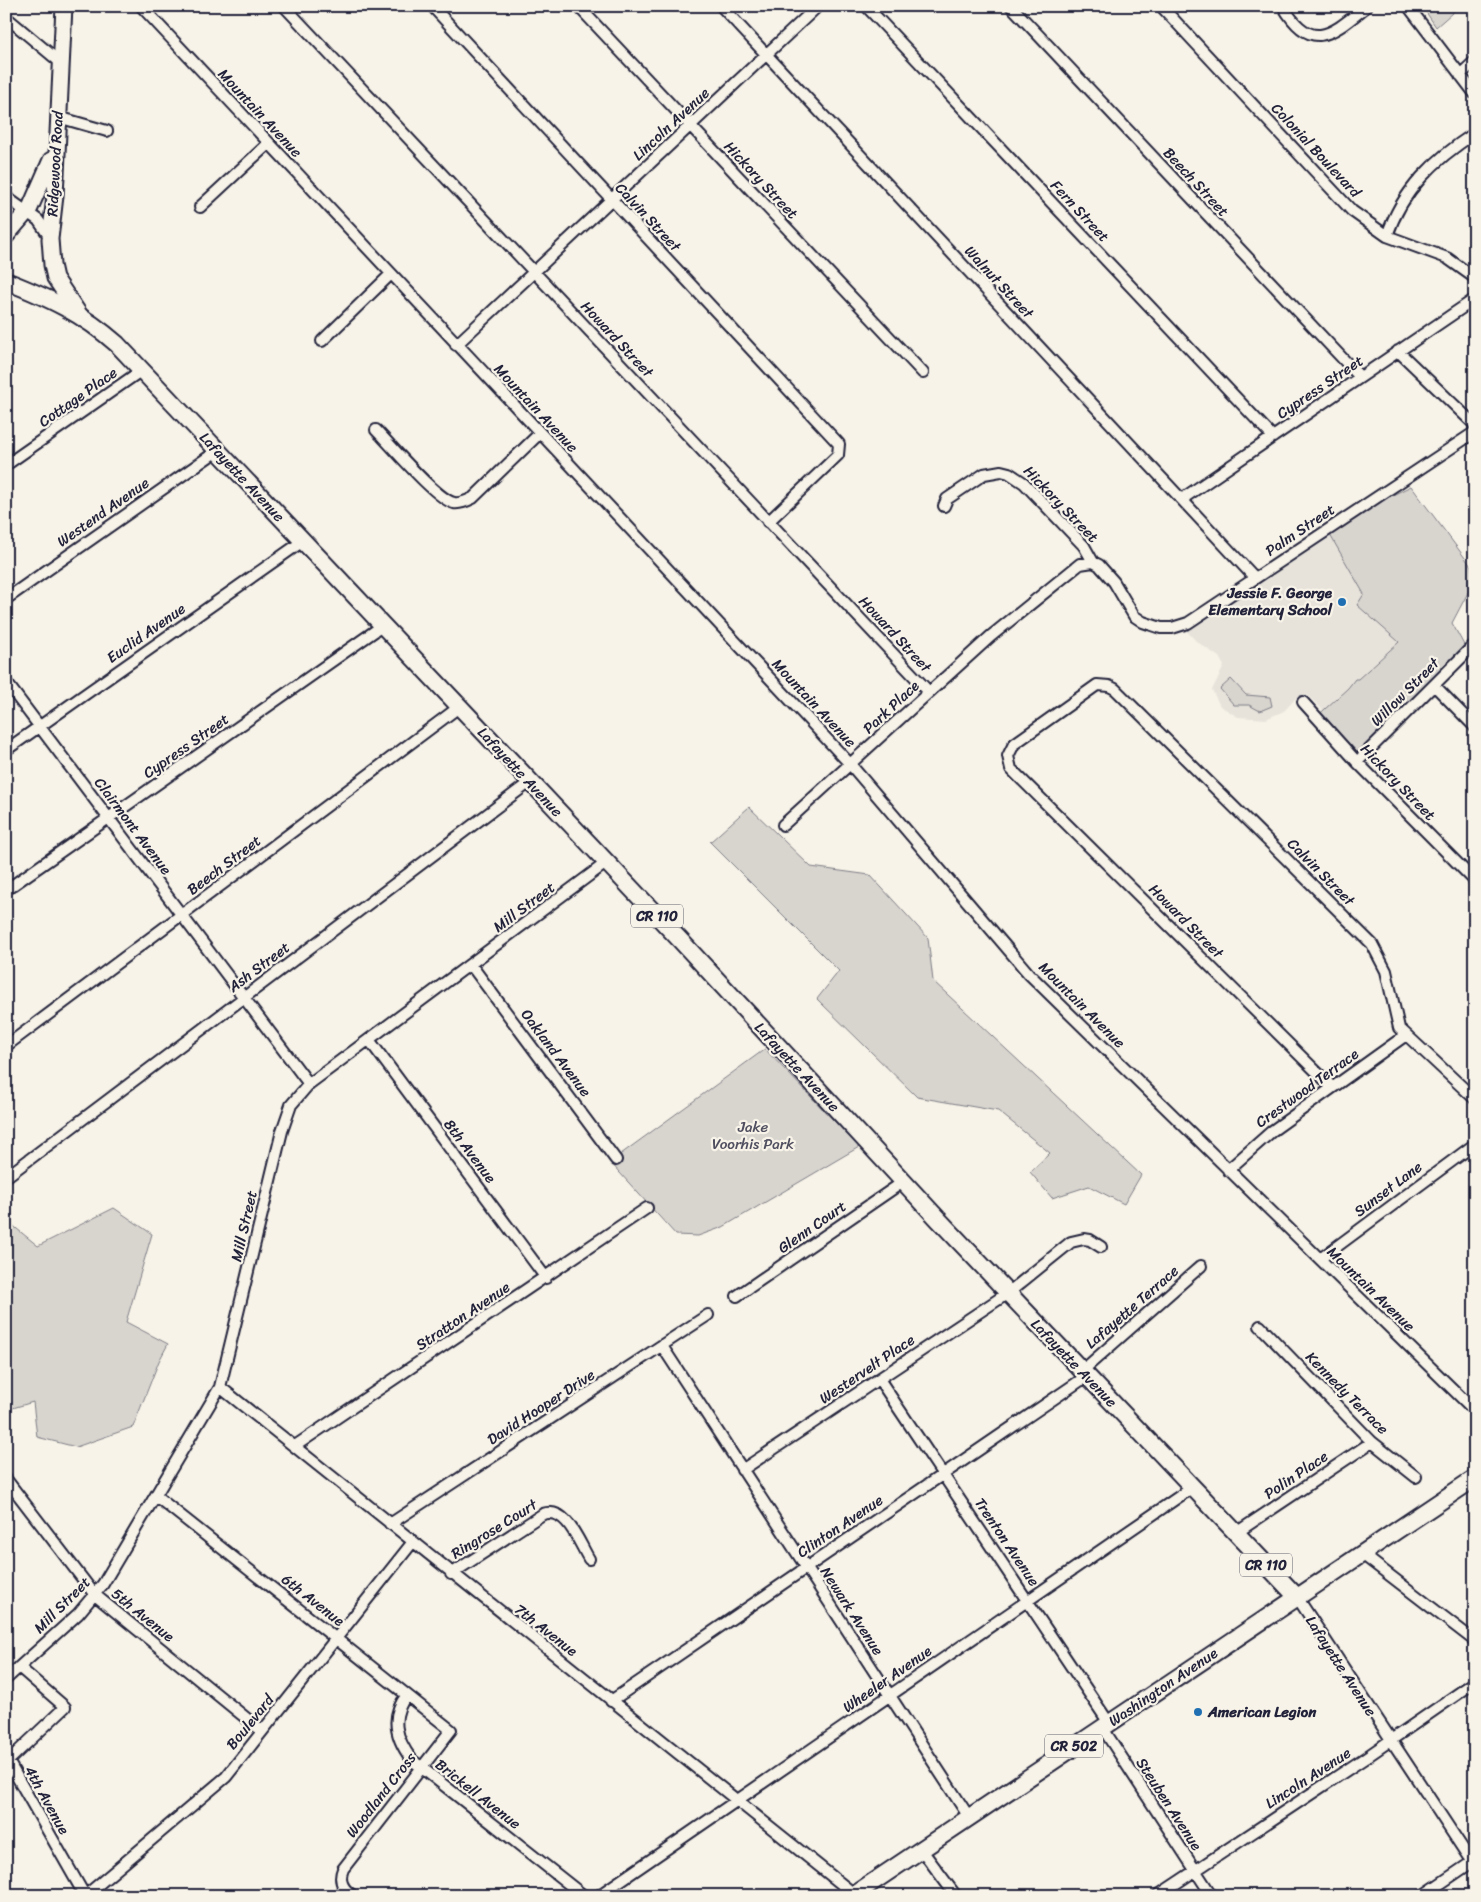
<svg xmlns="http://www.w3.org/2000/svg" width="1481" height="1902" font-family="Sriracha,sans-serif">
  <rect width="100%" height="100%" fill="#f7f3e8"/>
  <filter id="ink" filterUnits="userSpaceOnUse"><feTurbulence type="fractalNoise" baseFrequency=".02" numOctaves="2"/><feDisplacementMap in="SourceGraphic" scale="10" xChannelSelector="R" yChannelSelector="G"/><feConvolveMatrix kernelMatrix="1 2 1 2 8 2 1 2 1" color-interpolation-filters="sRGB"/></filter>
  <g filter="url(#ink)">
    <path fill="#e7e3db" d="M1411,486l60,80 2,17 -21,40 12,22 -141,65 -16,-15 -10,2 -13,14 -18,8 -28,-2 -18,-11 -8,-16 12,-24 -5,-9 -23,-16 -14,-15 138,-92z"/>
    <path fill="#d8d5cf" stroke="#7d7c85" d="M1422,6h38l-24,21z
      M1411,486l60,80 2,17 -21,40 12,22 -66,73 -40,40 -44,-39 34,-31 7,-9h3l41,-37 -42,-37 7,-11 -38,-66z
      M1231,679l15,16 24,2 2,9 -12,5 -11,-6h-15l-14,-16z
      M749,807l62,60 59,8 58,63 5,43 208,194 -17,29 -35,-18 -37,12 -22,-26 20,-19 -52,-42 -81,-14 -100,-98 22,-28 -129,-129z
      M765,1049l94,98 -136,80 -25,9 -22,-1 -66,-73z
      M114,1208l38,26 -26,88 42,22 -9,17 -26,66 -57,20 -39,-10 -4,-35 -27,8v-190l32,26z"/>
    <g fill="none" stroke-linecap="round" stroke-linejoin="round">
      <g stroke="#22223b" stroke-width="14">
        <path id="minor" d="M141,6l709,758 179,210 446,437
          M284,6l645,686
          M432,6l407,438 -1,11 -70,67
          M578,6l345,367
          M721,6l534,572
          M866,6l407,431
          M1011,6l349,371
          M1161,6l191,205 35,25 60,22 28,20
          M1283,6c29,49 50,27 84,0
          M1408,6l67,88
          M6,17l55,46
          M1460,75l15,-14
          M58,117l49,14
          M6,197l32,23 11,16
          M200,207l68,-63
          M1387,236c15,-46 48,-77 88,-103
          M322,341l68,-66
          M456,345l362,-339
          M1398,351l77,74
          M376,430c15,15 60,69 78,73 6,1 13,-2 19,-5l67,-65
          M6,465l136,-95
          M1182,499l293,-200
          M944,506l3,-7 37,-25 17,-3 8,2 15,10 60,63 9,16 6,3 15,17 20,34 9,6 18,6h11l16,-5 287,-191
          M6,599l211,-148
          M6,682l303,402
          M1434,685l41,42
          M1303,702l54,60 118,119
          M6,750l297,-209
          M1357,762l118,-118
          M783,825l208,-189 89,-72 13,-2
          M6,890l376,-264
          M471,965l145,195
          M370,1041l176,237
          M6,1046l453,-339
          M1332,1087l-321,-318 -3,-13 6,-12 83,-59 12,1 6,3 257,255 14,27 13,57 76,71
          M1228,1170l44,-39 134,-96
          M6,1177l524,-395
          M1320,1259l155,-115
          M737,1296l166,-114
          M1260,1326l112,116 44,35
          M662,1346l307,471
          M1082,1371l119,-105
          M879,1379l230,344
          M220,1387l634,507
          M295,1446l352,-238
          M742,1470l266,-177 63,-51 13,-3 6,1 11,7
          M6,1479l89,116 167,136
          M156,1496l295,234 -108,139c-5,12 0,20 10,27
          M390,1524l318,-209
          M1236,1533l136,-91
          M1362,1554l113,87
          M451,1574l92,-60c24,-8 36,29 46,45
          M1297,1597l178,270
          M19,1667l46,40 -57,54 77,135
          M6,1679l72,-65 25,-30 117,-197 62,-256 9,-26 18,-21 297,-221
          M407,1695c-18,22 -11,44 5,65l172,136
          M611,1701l476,-325
          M1102,1727l110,169
          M921,1849l35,47
          M85,1896l141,-119 186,-234
          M598,1896l595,-409
          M1157,1896l208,-138 110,-76
          M1422,1896l53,-36"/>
      </g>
      <g stroke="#22223b" stroke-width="19">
        <path id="secondary" d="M64,6l-9,190 -5,43 2,26 3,13 24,36
          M6,236l24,-28 21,-48"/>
      </g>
      <g stroke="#22223b" stroke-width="20">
        <path id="primary" d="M6,281c43,17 76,32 111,63l564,597 257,278 359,378
          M852,1896l623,-418"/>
      </g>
      <use href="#minor" stroke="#f7f3e8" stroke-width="10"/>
      <use href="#secondary" stroke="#f7f3e8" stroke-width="15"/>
      <use href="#primary" stroke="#f7f3e8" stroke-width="16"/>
    </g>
  </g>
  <g fill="#1f6fb2" stroke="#f7f3e8" stroke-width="2">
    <circle cx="1342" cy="602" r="5"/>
    <circle cx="1198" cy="1712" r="5"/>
  </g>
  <g text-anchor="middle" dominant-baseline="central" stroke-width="4.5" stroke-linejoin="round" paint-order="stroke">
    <g fill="#f7f3e8" stroke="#62616f" stroke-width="1">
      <rect x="631" y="904.5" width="52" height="23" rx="4"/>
      <rect x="1240" y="1553.5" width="52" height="23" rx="4"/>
      <rect x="1045" y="1734.5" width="58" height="23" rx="4"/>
    </g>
    <g font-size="14" font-weight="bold" fill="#22223b">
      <text x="657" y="916">CR 110</text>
      <text x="1266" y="1565">CR 110</text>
      <text x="1074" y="1746">CR 502</text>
    </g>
    <g font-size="15" fill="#22223b" stroke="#f7f3e8">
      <text transform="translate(260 113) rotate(47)">Mountain Avenue</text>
      <text transform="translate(671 124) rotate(-43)">Lincoln Avenue</text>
      <text transform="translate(1316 150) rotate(47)">Colonial Boulevard</text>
      <text transform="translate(55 164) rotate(-87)">Ridgewood Road</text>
      <text transform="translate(761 180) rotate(47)">Hickory Street</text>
      <text transform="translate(1196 182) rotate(47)">Beech Street</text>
      <text transform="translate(1080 211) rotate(47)">Fern Street</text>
      <text transform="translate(648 217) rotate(47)">Calvin Street</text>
      <text transform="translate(999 282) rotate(47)">Walnut Street</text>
      <text transform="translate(617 339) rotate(47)">Howard Street</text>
      <text transform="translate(1320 387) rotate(-34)">Cypress Street</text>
      <text transform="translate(78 397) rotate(-35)">Cottage Place</text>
      <text transform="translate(536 408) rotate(47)">Mountain Avenue</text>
      <text transform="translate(242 477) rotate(47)">Lafayette Avenue</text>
      <text transform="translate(1061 504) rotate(46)">Hickory Street</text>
      <text transform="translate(103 512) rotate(-35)">Westend Avenue</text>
      <text transform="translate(1300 530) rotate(-34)">Palm Street</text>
      <text transform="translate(146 633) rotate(-35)">Euclid Avenue</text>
      <text transform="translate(895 634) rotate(47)">Howard Street</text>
      <text transform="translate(1405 692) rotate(-45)">Willow Street</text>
      <text transform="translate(814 703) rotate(47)">Mountain Avenue</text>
      <text transform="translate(891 707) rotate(-43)">Park Place</text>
      <text transform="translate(186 746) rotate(-35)">Cypress Street</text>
      <text transform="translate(520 772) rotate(47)">Lafayette Avenue</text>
      <text transform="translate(1398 782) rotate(46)">Hickory Street</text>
      <text transform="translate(133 826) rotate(53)">Clairmont Avenue</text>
      <text transform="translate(224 865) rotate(-37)">Beech Street</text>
      <text transform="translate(1321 872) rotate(45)">Calvin Street</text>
      <text transform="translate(524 907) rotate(-37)">Mill Street</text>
      <text transform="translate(1186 921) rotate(45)">Howard Street</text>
      <text transform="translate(259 967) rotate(-37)">Ash Street</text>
      <text transform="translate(1082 1005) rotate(45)">Mountain Avenue</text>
      <text transform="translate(556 1053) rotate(53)">Oakland Avenue</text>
      <text transform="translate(797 1067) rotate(47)">Lafayette Avenue</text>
      <text transform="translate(1307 1088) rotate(-36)">Crestwood Terrace</text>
      <text transform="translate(470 1151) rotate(53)">8th Avenue</text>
      <text transform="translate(1388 1189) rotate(-37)">Sunset Lane</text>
      <text transform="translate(244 1226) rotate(-77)">Mill Street</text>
      <text transform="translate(812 1227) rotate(-35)">Glenn Court</text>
      <text transform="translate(1371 1289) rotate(44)">Mountain Avenue</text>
      <text transform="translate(1132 1307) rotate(-41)">Lafayette Terrace</text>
      <text transform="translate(463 1316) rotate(-34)">Stratton Avenue</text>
      <text transform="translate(1074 1363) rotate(46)">Lafayette Avenue</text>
      <text transform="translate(867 1369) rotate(-34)">Westervelt Place</text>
      <text transform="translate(1347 1393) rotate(45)">Kennedy Terrace</text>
      <text transform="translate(541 1407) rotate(-33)">David Hooper Drive</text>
      <text transform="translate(1296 1475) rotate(-34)">Polin Place</text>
      <text transform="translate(840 1526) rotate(-34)">Clinton Avenue</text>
      <text transform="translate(494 1529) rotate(-32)">Ringrose Court</text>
      <text transform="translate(1007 1542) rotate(56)">Trenton Avenue</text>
      <text transform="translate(313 1600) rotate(38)">6th Avenue</text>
      <text transform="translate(62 1605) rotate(-45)">Mill Street</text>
      <text transform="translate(852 1611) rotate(57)">Newark Avenue</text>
      <text transform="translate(143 1615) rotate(39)">5th Avenue</text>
      <text transform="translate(546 1630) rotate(38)">7th Avenue</text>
      <text transform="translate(1341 1666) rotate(57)">Lafayette Avenue</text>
      <text transform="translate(887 1679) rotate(-35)">Wheeler Avenue</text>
      <text transform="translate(1163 1687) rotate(-34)">Washington Avenue</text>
      <text transform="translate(250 1722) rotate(-51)">Boulevard</text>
      <text transform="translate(1308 1778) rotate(-33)">Lincoln Avenue</text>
      <text transform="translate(478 1794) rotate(38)">Brickell Avenue</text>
      <text transform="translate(381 1795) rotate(-52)">Woodland Cross</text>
      <text transform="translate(47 1800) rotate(61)">4th Avenue</text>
      <text transform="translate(1169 1804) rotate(57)">Steuben Avenue</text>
    </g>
    <g font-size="15" font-weight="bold" fill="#22223b" stroke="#f7f3e8" text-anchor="end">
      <text x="1332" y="593">Jessie F. George<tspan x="1332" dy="17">Elementary School</tspan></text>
      <text x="1208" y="1712" text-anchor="start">American Legion</text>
    </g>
    <g font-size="15" fill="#504f60" stroke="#f7f3e8">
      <text x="753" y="1127">Jake<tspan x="753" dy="17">Voorhis Park</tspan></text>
    </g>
  </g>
  <rect width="1481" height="1902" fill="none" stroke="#f7f3e8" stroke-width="25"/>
  <rect x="12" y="12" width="1456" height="1877" fill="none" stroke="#22223b" stroke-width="2" filter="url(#ink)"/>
</svg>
